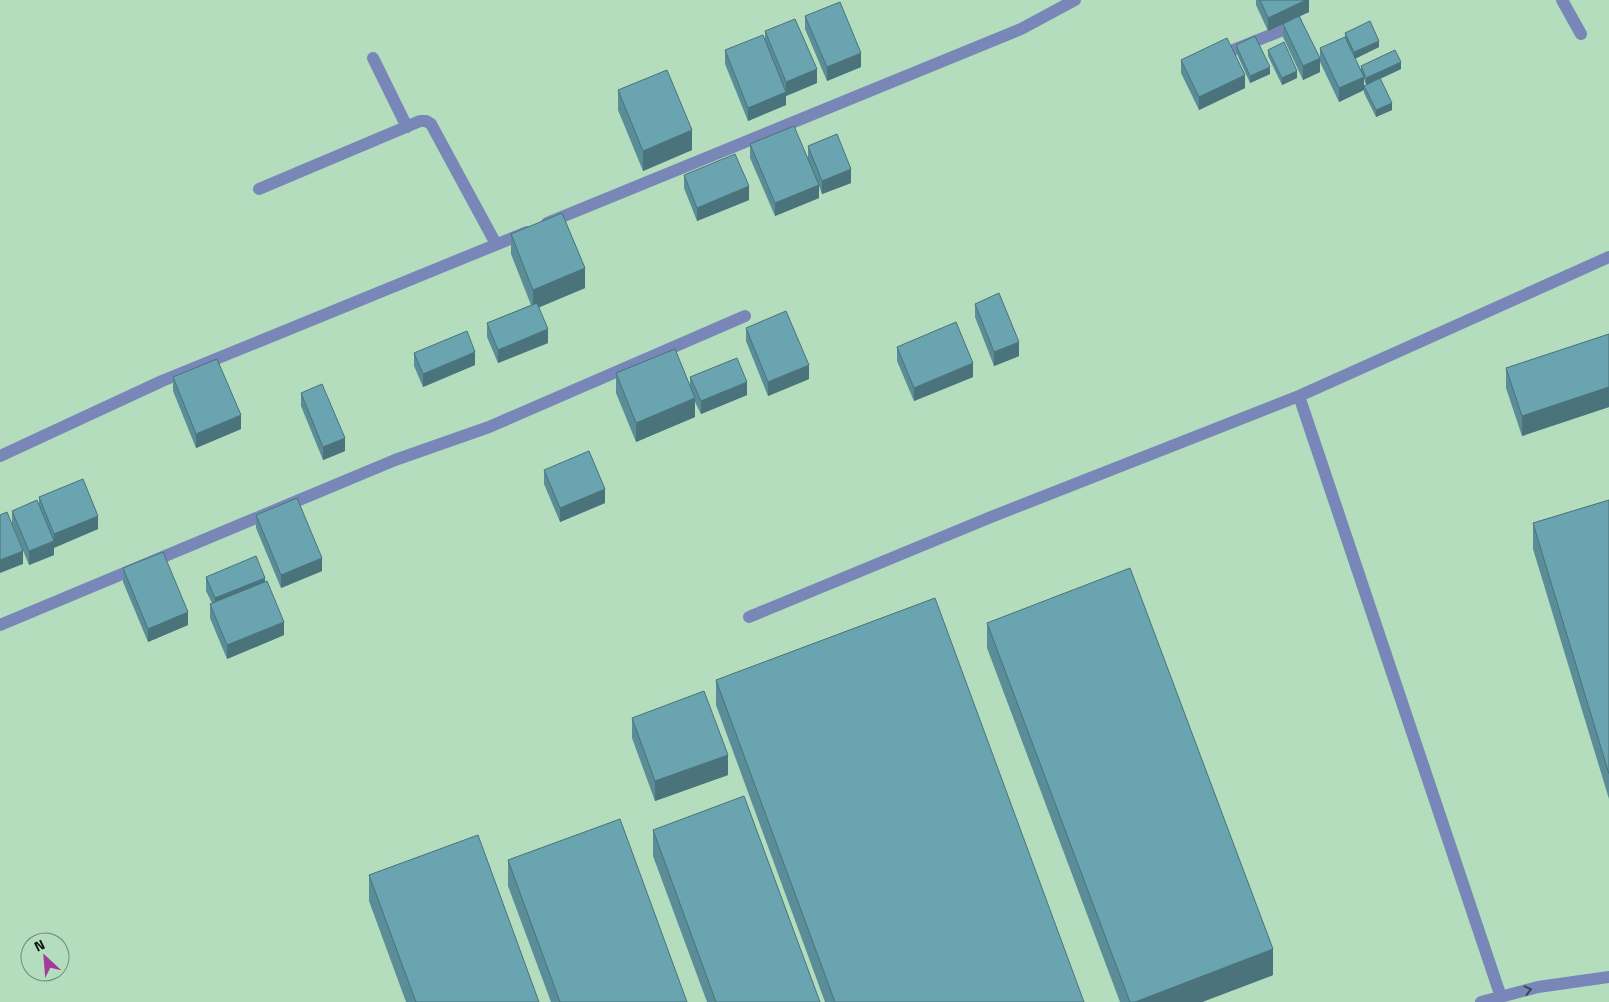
<svg xmlns="http://www.w3.org/2000/svg" width="1609" height="1002" font-family="'Titillium Web',sans-serif">
  <rect width="100%" height="100%" fill="#b3ddbd"/>
  <g fill="none" stroke-linecap="round" stroke-linejoin="round">
    <path stroke="#7986b8" stroke-width="12" d="M1562,0l19,34
      M1233,50l60,-24 2,-4 -8,-22
      M373,58l34,69
      M259,189l161,-68h6l5,3 65,120
      M547,223l474,-194 54,-29
      M1299,396l202,601
      M0,456l162,-75 365,-149
      M749,617l242,-100 308,-121 310,-139
      M0,625l395,-165 94,-33 256,-111
      M1481,1002l57,-15 71,-10"/>
  </g>
  <path fill="#5a8d97" d="M1256,0h53v12l-9,4 20,56 -17,8 -20,-43v-13l-15,7 -12,-26z
    M805,16l56,51 -34,14 -22,-52z
    M765,31l52,52 -31,13v9l-38,16 -23,-57v-14l40,-10z
    M1345,33l34,14 -24,12 6,12v-5l40,3 -21,10 12,31 -16,7 -12,-24v-7l2,-1 -2,-6v11l-25,12 -19,-40v-14l25,-10z
    M1236,45l34,29 -20,9 -14,-31z
    M1268,50l29,28 -15,7 -14,-29z
    M1181,60l64,28 -46,22 -18,-37z
    M618,90l74,60 -49,21 -25,-61z
    M750,144l58,14v-12l43,37 -29,11 -3,-8v12l-44,18 -25,-58z
    M684,175l65,25 -52,21 -13,-33z
    M511,234l74,54 -46,19 9,36 -50,20 -11,-26v-14l44,-18 -20,-51z
    M975,304l44,52 -25,10 -19,-49z
    M746,328l63,51 -41,17 -22,-55z
    M1609,334v73l-87,29 -16,-48v-20z
    M897,347l76,30 -59,24 -17,-40z
    M414,353l61,12 -52,22 -9,-21z
    M616,373l74,13v-9l57,18 -46,19 -6,-12v15l-59,25 -20,-49z
    M173,377l68,52 -45,19 -23,-57z
    M301,393l44,58 -22,9 -22,-54z
    M544,470l61,33 -45,19 -16,-38z
    M39,497l59,32 -44,18v8l-25,10 -17,-41v-13l27,-8z
    M1609,500v299l-76,-250v-26z
    M256,515l66,56 -41,17 -25,-60z
    M123,568l65,57 -40,17 -25,-60z
    M206,577l59,4 19,54 -57,24 -17,-41v-14l2,-1 -6,-12z
    M987,623l286,352 -71,27h-82l-133,-354z
    M716,680l368,322h-259l-109,-297z
    M632,718l96,57 -73,26 -23,-63z
    M653,830l167,172h-113l-54,-146z
    M508,860l179,142h-136l-43,-116z
    M369,875l170,127h-133l-37,-101z"/>
  <path fill="#4a737b" d="M1306,0h3v12l-41,19v-13z
    M1379,41v6l-25,12v-7z
    M861,53v14l-34,14v-14z
    M1320,58v14l-17,8v-14z
    M1401,62v7l-35,16v-7z
    M1270,67v7l-20,9v-7z
    M817,69v14l-31,13v9l-38,16v-13l38,-16v-10z
    M1297,71v7l-15,7v-7z
    M1245,75v13l-46,22v-13z
    M1364,77v13l-25,12v-14z
    M1392,103v7l-16,7v-7z
    M692,130v20l-49,21v-20z
    M851,169v14l-29,11v-13z
    M819,185v13l-44,18v-13z
    M749,186v14l-52,21v-13z
    M585,268v20l-52,22v-20z
    M548,329v14l-50,20v-13z
    M1019,342v14l-25,10v-14z
    M475,352v13l-52,22v-13z
    M973,363v14l-59,24v-13z
    M809,365v14l-41,17v-14z
    M747,382v13l-46,19v-13z
    M1609,387v20l-87,29v-20z
    M695,398v19l-59,25v-19z
    M241,415v14l-45,19v-14z
    M345,438v13l-22,9v-13z
    M605,489v14l-45,19v-14z
    M98,516v13l-44,19v-14z
    M54,541v14l-25,10v-14z
    M23,551v13l-23,9v-13z
    M322,558v13l-41,17v-13z
    M265,578v13l-50,21v-14z
    M188,612v13l-40,17v-13z
    M284,622v13l-57,24v-14z
    M728,755v20l-73,26v-20z
    M1273,949v26l-71,27h-67z"/>
  <path fill="#69a4b0" stroke="#4a737b" d="M1260,0h46l-38,18z
    M840,2l21,51 -34,14 -22,-51z
    M1299,16l21,42 -17,8 -20,-42z
    M795,19l22,50 -31,13 -21,-51z
    M1370,21l9,20 -25,11 -9,-19z
    M763,35l23,57 -38,16 -23,-58z
    M1255,36l15,31 -20,9 -14,-31z
    M1345,37l19,40 -25,11 -19,-40z
    M1227,38l18,37 -46,22 -18,-37z
    M1284,42l13,29 -15,7 -14,-28z
    M1395,50l6,12 -35,16 -5,-12z
    M667,70l25,60 -49,21 -25,-61z
    M1380,78l12,25 -16,7 -12,-24z
    M794,126l25,59 -44,18 -25,-59z
    M837,134l14,35 -29,12 -14,-35z
    M735,154l14,32 -52,22 -13,-33z
    M562,213l23,55 -52,22 -22,-56z
    M999,293l20,49 -25,10 -19,-48z
    M537,303l11,26 -50,21 -11,-27z
    M786,311l23,54 -41,17 -22,-54z
    M956,322l17,41 -59,25 -17,-41z
    M467,331l8,21 -52,22 -9,-21z
    M1609,334v53l-87,29 -16,-48z
    M675,349l20,49 -59,25 -20,-50z
    M737,358l10,24 -46,19 -11,-24z
    M217,359l24,56 -45,19 -23,-57z
    M322,384l23,54 -22,9 -22,-54z
    M589,451l16,38 -45,19 -16,-38z
    M83,479l15,37 -44,18 -15,-37z
    M297,498l25,60 -41,17 -25,-60z
    M37,500l17,41 -25,10 -17,-40z
    M1609,500v274l-76,-251z
    M7,512l16,39 -23,9v-45z
    M163,552l25,60 -40,17 -25,-61z
    M256,556l9,22 -50,20 -9,-21z
    M1130,568l143,381 -138,53h-5l-143,-379z
    M267,581l17,41 -57,23 -17,-41z
    M935,598l149,404h-249l-119,-322z
    M704,691l24,64 -73,26 -23,-63z
    M744,796l76,206h-104l-63,-172z
    M620,819l67,183h-127l-52,-142z
    M478,835l61,167h-123l-47,-127z"/>
  <defs><path id="oneway-chevron" d="M-2-3.5L2.5 0L-2 3.5" fill="none" stroke-width="1.6" stroke-linecap="round" stroke-linejoin="round" transform="scale(1.25)"/></defs>
  <use stroke="#394758" href="#oneway-chevron" transform="translate(1528 990) rotate(-14)"/>
  <g transform="translate(45 957) rotate(334)"><circle r="24" fill="#b3ddbd" stroke="#6d8c75"/>
  <path d="M0-4L9 19L0 12L-9 19Z" fill="#a53a9a"/>
  <text y="-8" font-size="14" font-weight="bold" text-anchor="middle" fill="#051309">N</text>
  </g>
</svg>
